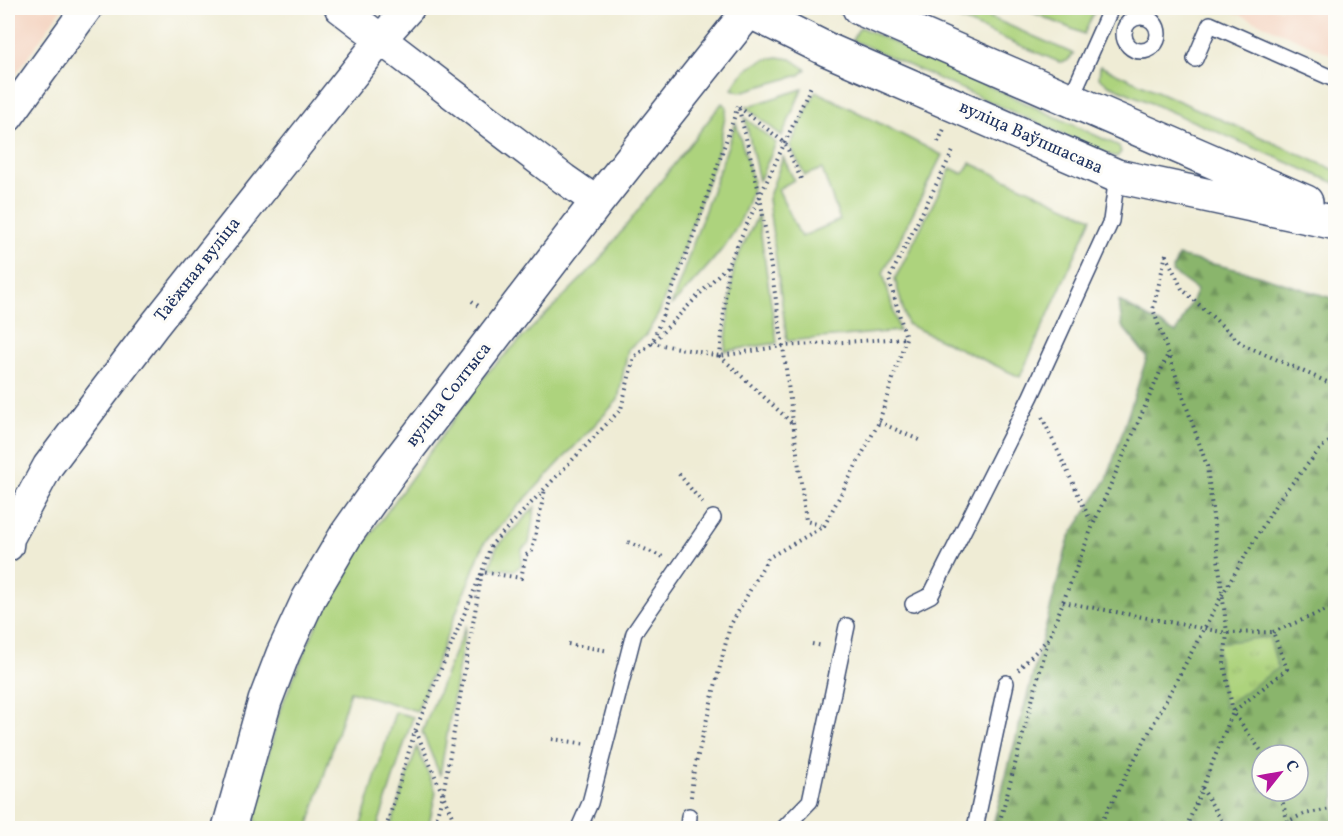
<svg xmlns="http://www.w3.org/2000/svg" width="1343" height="836" font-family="Vollkorn,serif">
  <defs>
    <pattern id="forest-firs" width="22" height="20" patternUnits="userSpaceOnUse" patternTransform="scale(1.5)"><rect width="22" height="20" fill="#8ab56c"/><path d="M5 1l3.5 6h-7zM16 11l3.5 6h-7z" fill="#70945c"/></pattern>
    <pattern id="park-tufts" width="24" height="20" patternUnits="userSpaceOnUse" patternTransform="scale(1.5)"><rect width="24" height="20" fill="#add37d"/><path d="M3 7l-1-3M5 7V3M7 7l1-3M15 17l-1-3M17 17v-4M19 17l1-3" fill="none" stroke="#94b56e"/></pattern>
  </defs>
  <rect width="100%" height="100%" fill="#fdfcf7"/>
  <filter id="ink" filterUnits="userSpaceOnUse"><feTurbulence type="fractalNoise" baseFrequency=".0167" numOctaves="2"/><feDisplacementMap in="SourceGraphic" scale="12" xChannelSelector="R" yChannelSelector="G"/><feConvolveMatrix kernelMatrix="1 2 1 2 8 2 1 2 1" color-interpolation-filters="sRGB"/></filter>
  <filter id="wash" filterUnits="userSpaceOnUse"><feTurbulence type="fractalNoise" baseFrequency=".008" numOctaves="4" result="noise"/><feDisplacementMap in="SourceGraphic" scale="24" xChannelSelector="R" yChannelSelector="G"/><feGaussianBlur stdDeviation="1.35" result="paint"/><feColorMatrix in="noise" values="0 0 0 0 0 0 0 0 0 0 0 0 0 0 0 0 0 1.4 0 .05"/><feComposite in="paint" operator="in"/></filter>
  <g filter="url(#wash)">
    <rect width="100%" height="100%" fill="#efecd5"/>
    <path fill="#f4d3c0" d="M8,8h54l-54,78z
      M1225,8h110v48z"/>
    <path fill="#add37d" stroke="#64816e" stroke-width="1.5" d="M933,8h36l105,46 -7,7 -8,1z
      M1022,8h74l-12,26z
      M860,27l259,119 2,6 -4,5 -10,-3 -255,-114z
      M778,57l13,2 15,10 -6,6 -60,17 -8,-3c10,-19 25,-30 46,-32z
      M1100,66l235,104v13l-228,-99 -8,-6z
      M802,89l-20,47 -36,-29z
      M816,91l126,64 -59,118 16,58 -112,10 -19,-142 15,-42 11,23 -16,9 23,48 39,-17 -18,-51 -17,6 -15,-29z
      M722,103l5,4 -8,40 -8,26 -52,140 -13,22 -18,14 -10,51 -134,143 -67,168 -67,-20 -42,137h-48l-5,-8v-11l25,-100 35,-81 46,-80 126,-175 109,-109z
      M745,118l31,25 -17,38z
      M736,123l17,58c-7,51 -48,89 -82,125z
      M970,163l122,55 -72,159 -113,-53 -12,-45 56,-111 12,6z
      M758,215l19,128 -52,8 9,-86z
      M535,507l-6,36 -7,6 -1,16 -6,5 -25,-2 6,-20z
      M466,625l-26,150 -18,-43z
      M395,712l18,5 -36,111h-17z
      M417,747l19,45 -8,36h-38z"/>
    <path fill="url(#forest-firs)" stroke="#527265" stroke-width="1.5" fill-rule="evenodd" d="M1178,256l70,16 87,27v529h-343l77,-290 38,-59 40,-122 -25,-31 -3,-25 57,32 21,-43 -25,-18zM1262,755h36v36h-36z"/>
    <path fill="url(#park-tufts)" stroke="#64816e" stroke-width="1.5" d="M1269,637l9,31 -54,39 -7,-64z"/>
  </g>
  <g filter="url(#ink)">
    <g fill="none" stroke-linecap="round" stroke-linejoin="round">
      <g stroke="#3b4b70" stroke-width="18">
        <path id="service" d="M1124 34a17 17 0 1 1 34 0a17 17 0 1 1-34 0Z
          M1195,59l15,-35 126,56
          M1070,100l41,-92
          M913,604l18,-9 100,-199 80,-175 6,-45
          M579,828l11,-25 44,-170 79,-115
          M688,828l1,-12
          M784,828l26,-27 37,-175
          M975,828l31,-145"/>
      </g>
      <g stroke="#3b4b70" stroke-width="33">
        <path id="minor" d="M340,8l224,171 33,23
          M8,117l79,-109
          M8,546l1,-8 39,-72 105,-139 228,-288 28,-31"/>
      </g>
      <g stroke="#3b4b70" stroke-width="36">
        <path id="secondary" d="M743,8l85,42 289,126 219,47
          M859,8l447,194
          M229,828l36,-127 18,-47 26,-56 37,-63 45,-64 206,-269 154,-194"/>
      </g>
      <path stroke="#3b4b70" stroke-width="4" stroke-dasharray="1.5 4.5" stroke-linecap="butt" d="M1320,8l16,7
        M995,13l10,-5
        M738,106l-40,117 -46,120 68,13 63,-10 123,-8
        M739,107l46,36 16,36
        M739,109l21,87 23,150 23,175 18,5
        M938,142l6,-13
        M1166,254l-13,55 54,157 20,167 -3,31 9,48 31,43
        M1166,255l16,34 60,55 94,42
        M728,266l-8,90 73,68
        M472,301l9,7
        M1042,417l50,107
        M879,422l40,18
        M679,474l24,30
        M628,542l35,15
        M1063,602l164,31 46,-1 14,37 -54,43 -47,116
        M1273,632l63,-26
        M568,644l41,7
        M812,644l11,2
        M1018,670l31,-32 44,-113 75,-171
        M416,731l41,97
        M552,739l35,5
        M1202,788l24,40
        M1280,791l9,37
        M691,797l2,-22 37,-149 38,-68 56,-32 55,-104 27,-84 -17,-59 65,-130
        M1286,822l18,-8 32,-6
        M386,828l29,-97 67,-159 9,-27 130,-136 13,-52 18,-14 76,-78 84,-181
        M433,828l10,-34 39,-222 39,6 5,-23 6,-4 13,-62
        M998,828l50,-187
        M1098,828l124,-233 57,-96 43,-52 14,-10"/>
      <use href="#service" stroke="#fff" stroke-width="15"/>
      <use href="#minor" stroke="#fff" stroke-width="30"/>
      <use href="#secondary" stroke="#fff" stroke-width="33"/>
    </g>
  </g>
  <g text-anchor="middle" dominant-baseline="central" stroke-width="6" stroke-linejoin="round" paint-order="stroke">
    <g font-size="18" fill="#1b2f5e" stroke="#fdfcf7">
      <text transform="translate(1031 138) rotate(24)">вуліца Ваўпшасава</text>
      <text transform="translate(198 270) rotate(-52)">Таёжная вуліца</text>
      <text transform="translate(449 395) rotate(-52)">вуліца Солтыса</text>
    </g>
  </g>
  <rect width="1343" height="836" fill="none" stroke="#fdfcf7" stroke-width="30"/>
  <g transform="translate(1280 773) rotate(59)"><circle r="28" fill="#fdfcf7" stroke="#a3aaba" stroke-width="1.5"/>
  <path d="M0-4.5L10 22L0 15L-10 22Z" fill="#b5179e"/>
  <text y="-9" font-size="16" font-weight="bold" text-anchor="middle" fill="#1b2f5e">С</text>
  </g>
</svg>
